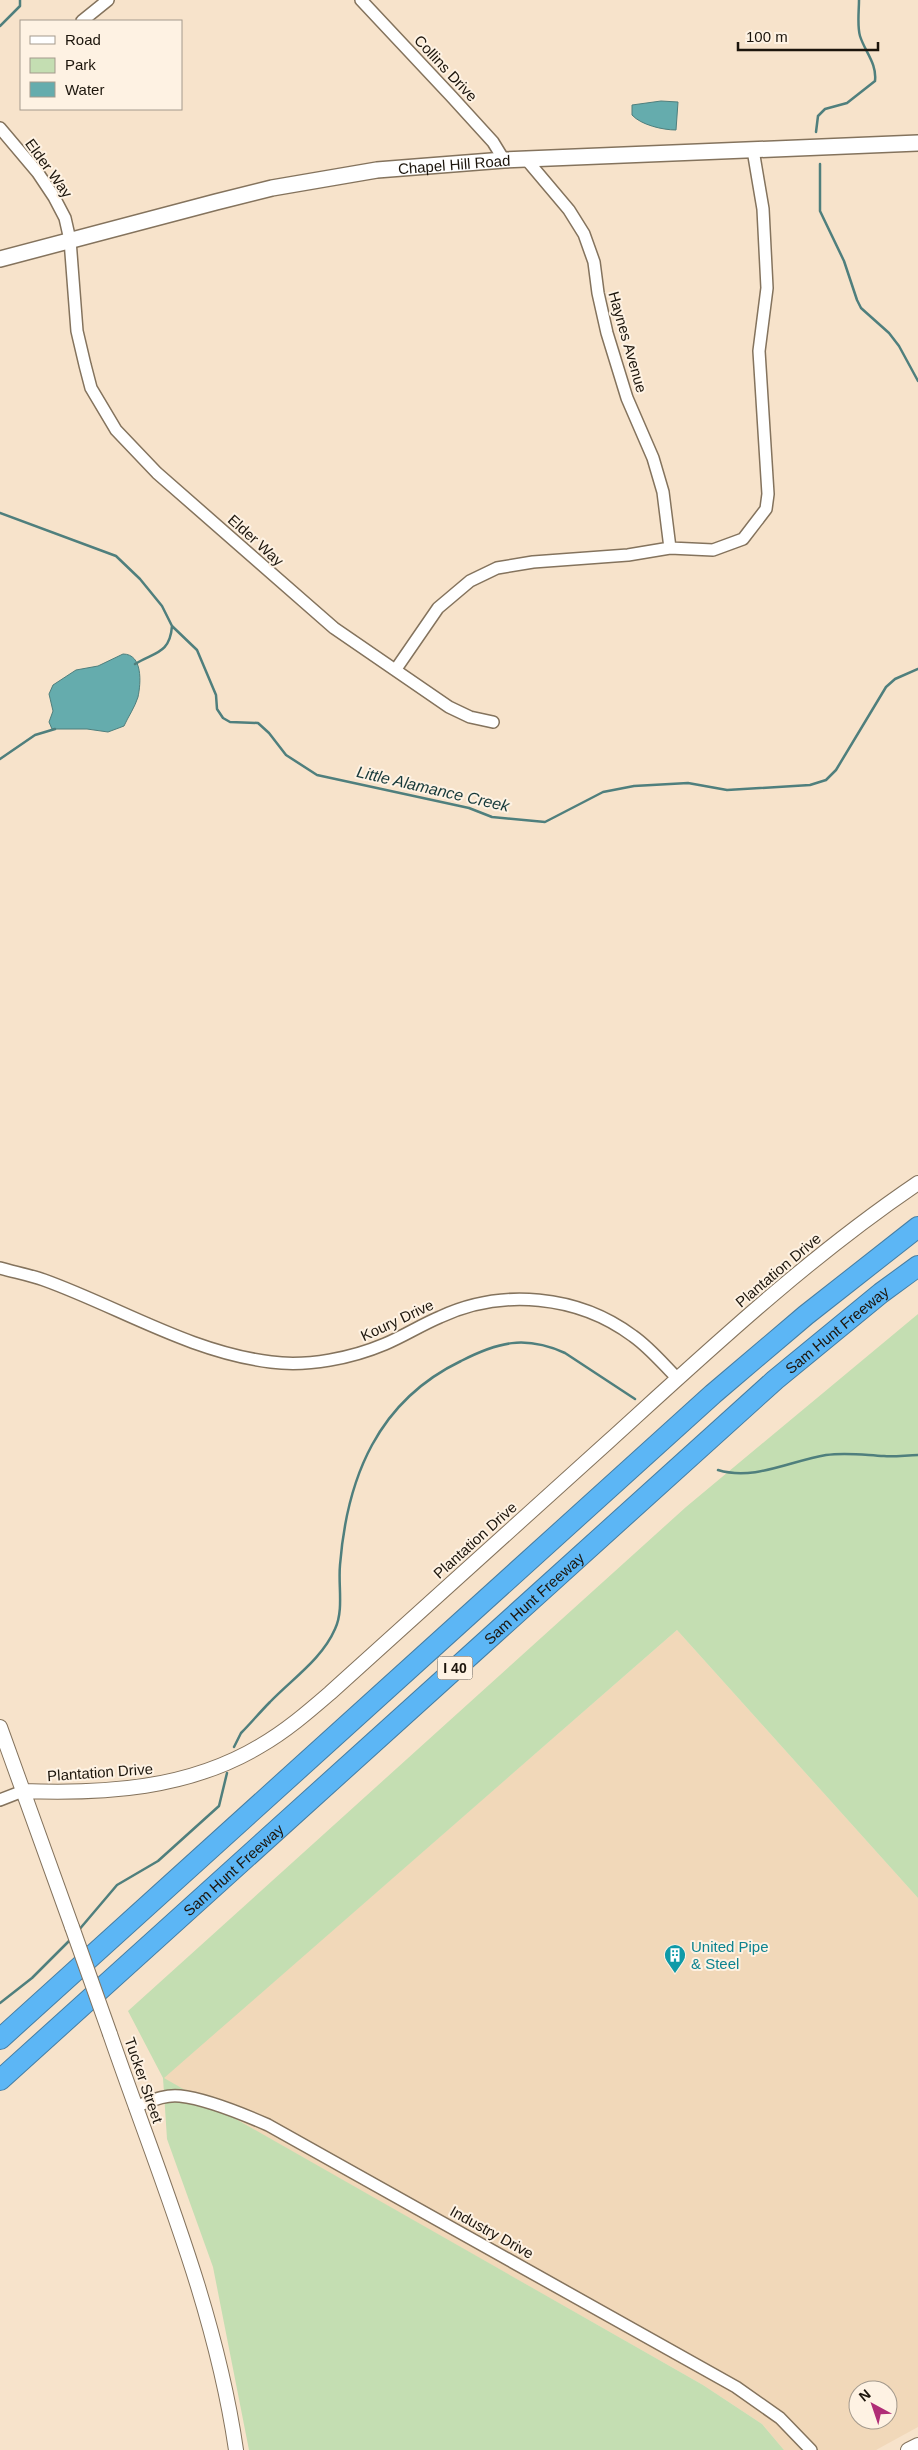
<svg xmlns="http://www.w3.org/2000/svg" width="918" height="2450" font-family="Arial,sans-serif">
  <rect width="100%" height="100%" fill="#f7e3cb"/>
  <path fill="#f1d8b9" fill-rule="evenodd" d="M677,1630l241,268v529l-42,23h-92l-22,-26 -59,-39 -540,-307zM858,2390h30v30h-30z"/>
  <path fill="#c4deb2" d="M918,1314v584l-241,-268 -513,448 539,307 59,39 22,26h-535l-36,-183 -46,-128 -4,-61 -35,-67 558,-504z"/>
  <path fill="#65acad" stroke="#4f7f7d" d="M661,101l17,1 -2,28c-13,0 -35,-5 -44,-15v-10z
    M123,654c20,0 18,29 15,43 -3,10 -10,20 -14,29l-16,6 -21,-3h-35l-3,-7 4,-11 -4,-17 4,-9 23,-15 22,-4z"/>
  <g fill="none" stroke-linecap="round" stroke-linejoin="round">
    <path stroke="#4f7f7d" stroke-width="2.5" d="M0,26l20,-20v-6
      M816,132l2,-16 7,-7 22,-6 28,-22c2,-18 -10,-29 -15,-45 -3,-10 -1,-25 -1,-36
      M820,164v47l24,50 13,39 4,8 28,25 10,13 19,35
      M0,513l116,43 24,23 22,27 10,20 25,24 19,45 1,14 6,9 7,4 28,1 11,10 17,22 31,20 152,33 23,9 53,5 58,-30 31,-6 54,-3 39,7 83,-5 16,-5 10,-10 50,-83 9,-8 23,-10
      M135,664c19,-12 35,-10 37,-38
      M0,759l35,-24 20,-6
      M718,1470c36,11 72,-9 108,-15 20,-3 38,0 58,1 11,1 23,-1 34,-1
      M234,1747l7,-14c10,-10 19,-21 29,-31 22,-23 52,-43 65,-73 9,-19 3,-44 5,-64 7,-88 38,-164 121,-204 37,-19 64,-26 104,-8l70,46
      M78,1931l39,-46 41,-24 61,-55 8,-33
      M0,2003l32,-25 39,-39"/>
    <g stroke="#84735d" stroke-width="14">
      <path id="minor" d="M361,0l91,97 41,45 11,18
        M82,21l26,-21
        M0,128l38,45 16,24 11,21 5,22 7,91 8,34 6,23 25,42 41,43 177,155 115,79 21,10 23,5
        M526,159l43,51 15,24 10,28 4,31 9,40 20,65 26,60 10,34 7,56
        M396,669l42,-61 32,-27 27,-13 36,-6 95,-7 42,-7 43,2 30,-11 23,-30 2,-15 -9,-143 8,-63 -4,-79 -10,-59
        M0,1268c14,4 30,7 44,12 75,27 146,72 227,82 37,5 81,-4 114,-18 19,-8 36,-19 55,-27 62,-29 138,-22 193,19 17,12 30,28 44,42
        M0,1800l23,-9
        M135,2107c14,-5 29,-13 45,-11 27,3 63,18 88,29l468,262 44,31 31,32"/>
    </g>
    <g stroke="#84735d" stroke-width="16">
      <path id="tertiary" d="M0,1727l72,200
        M23,1791c82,3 165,-2 237,-45 26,-15 48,-34 70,-53 93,-84 186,-168 279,-252 99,-90 198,-183 309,-258
        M110,2034c47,137 105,271 126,416
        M908,2450l10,-5"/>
    </g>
    <g stroke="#84735d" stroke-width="18">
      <g id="secondary">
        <path id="s1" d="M0,259l216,-57 56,-14 105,-18 127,-10 414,-17"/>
      </g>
    </g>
    <g stroke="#467ea3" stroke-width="22">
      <g id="motorway">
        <path d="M0,2039l713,-645 93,-79 112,-88"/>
        <path id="s2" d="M0,2080l775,-700 106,-87 37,-27"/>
      </g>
    </g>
    <use href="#minor" stroke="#fff" stroke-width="11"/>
    <use href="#tertiary" stroke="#fff" stroke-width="14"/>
    <use href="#secondary" stroke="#fff" stroke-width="15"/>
    <use href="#motorway" stroke="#5cb6f5" stroke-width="20"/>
    <g stroke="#84735d" stroke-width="16" stroke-linecap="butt">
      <path id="tertiary-bridge" d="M72,1927l38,107"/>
    </g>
    <use href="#tertiary-bridge" stroke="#fff" stroke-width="14"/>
  </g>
  <defs>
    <g id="building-pin" transform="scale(1.125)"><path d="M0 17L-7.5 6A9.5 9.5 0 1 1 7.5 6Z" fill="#0f9aa8" stroke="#fef2e3"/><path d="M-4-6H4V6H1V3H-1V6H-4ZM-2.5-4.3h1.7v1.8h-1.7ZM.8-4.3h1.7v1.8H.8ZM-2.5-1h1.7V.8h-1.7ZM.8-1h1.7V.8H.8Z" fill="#fff"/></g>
  </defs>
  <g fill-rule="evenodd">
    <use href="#building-pin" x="675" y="1955"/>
  </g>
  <g text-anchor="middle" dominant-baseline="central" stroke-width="4" stroke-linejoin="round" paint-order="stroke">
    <rect fill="#fef2e3" stroke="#60574c" stroke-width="1" x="437.5" y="1656.5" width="35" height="23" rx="4"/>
    <g font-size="14" font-weight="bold" fill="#1c150c">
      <text x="455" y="1668">I 40</text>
    </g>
    <g font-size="15" fill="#1c150c" stroke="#fef2e3">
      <text transform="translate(446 68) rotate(47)">Collins Drive</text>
      <text stroke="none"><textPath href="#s1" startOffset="465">Chapel Hill Road</textPath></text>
      <text transform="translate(49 168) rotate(54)">Elder Way</text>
      <text transform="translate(628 342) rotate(74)">Haynes Avenue</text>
      <text transform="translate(256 540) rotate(42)">Elder Way</text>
      <text transform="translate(778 1270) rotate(-40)">Plantation Drive</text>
      <text transform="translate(397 1320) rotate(-25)">Koury Drive</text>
      <text stroke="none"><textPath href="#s2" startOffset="1124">Sam Hunt Freeway</textPath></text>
      <text transform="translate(475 1540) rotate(-42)">Plantation Drive</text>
      <text stroke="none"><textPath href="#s2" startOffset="719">Sam Hunt Freeway</textPath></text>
      <text transform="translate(100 1772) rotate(-4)">Plantation Drive</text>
      <text stroke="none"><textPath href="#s2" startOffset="314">Sam Hunt Freeway</textPath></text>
      <text transform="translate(144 2080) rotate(71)">Tucker Street</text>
      <text transform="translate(492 2232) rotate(29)">Industry Drive</text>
    </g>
    <g font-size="15" fill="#0d838f" stroke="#fef2e3" text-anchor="start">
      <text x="691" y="1946">United Pipe<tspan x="691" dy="17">&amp; Steel</tspan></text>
    </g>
    <g font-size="16" font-style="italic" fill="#153839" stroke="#fef2e3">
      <text transform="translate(433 789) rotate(13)">Little Alamance Creek</text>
    </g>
  </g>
  <rect x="20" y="20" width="162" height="90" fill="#fef2e3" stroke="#a49a8d"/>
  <rect x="30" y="36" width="25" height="8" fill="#ffffff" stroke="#a49a8d"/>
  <text x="65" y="45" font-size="15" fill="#1c150c">Road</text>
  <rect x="30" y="58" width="25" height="15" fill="#c4deb2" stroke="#a49a8d"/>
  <text x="65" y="70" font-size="15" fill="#1c150c">Park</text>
  <rect x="30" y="82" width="25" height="15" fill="#65acad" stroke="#a49a8d"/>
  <text x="65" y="95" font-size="15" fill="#1c150c">Water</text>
  <g transform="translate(873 2405) rotate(320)"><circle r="24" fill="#fef2e3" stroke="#a49a8d"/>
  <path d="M0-4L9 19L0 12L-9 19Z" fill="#b02d76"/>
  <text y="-8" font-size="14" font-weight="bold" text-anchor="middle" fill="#1c150c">N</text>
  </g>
  <path d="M738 42v8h140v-8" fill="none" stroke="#1c150c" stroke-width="2.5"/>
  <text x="746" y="42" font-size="15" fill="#1c150c" stroke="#fef2e3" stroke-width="4" paint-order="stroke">100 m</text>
</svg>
